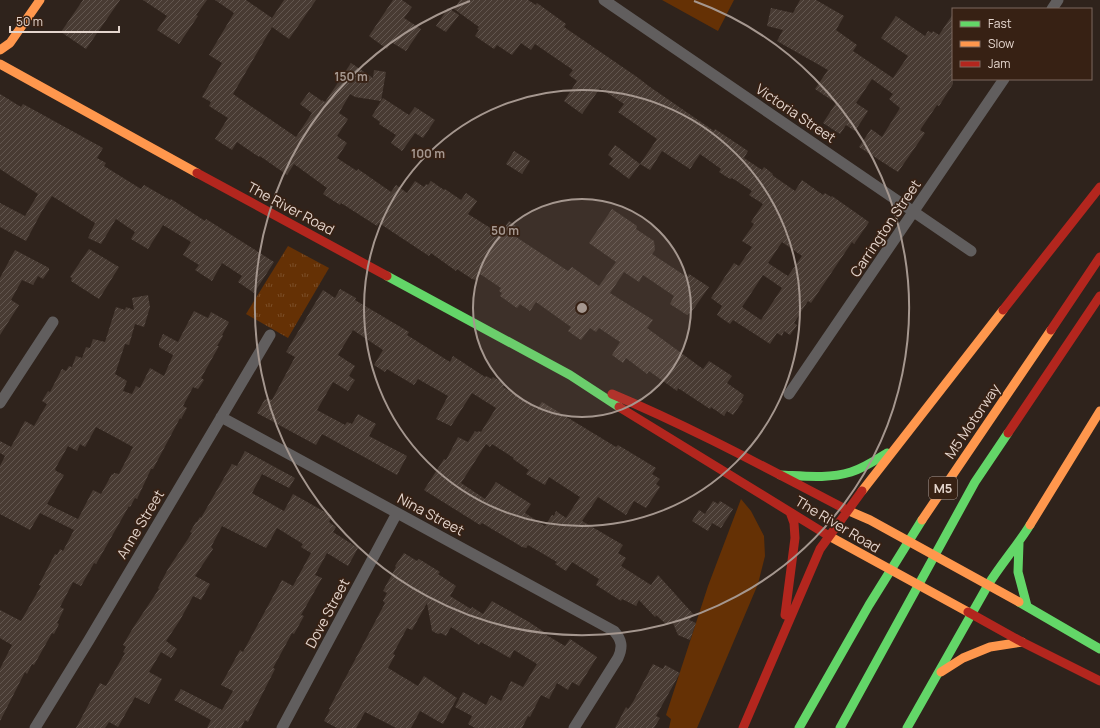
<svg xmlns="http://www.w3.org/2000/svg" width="1100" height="728" font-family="Manrope,sans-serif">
  <defs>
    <pattern id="park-tufts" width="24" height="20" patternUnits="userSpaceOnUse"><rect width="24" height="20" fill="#653105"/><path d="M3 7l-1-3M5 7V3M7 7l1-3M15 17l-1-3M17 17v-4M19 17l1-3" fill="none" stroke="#7b4e28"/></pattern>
    <pattern id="building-hatch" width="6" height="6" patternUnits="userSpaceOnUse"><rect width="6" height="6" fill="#483b33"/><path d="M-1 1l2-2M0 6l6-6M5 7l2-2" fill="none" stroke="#62564f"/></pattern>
  </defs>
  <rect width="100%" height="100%" fill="#2f231c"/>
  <path fill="#653105" d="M662,0h72l-16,31z
    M741,499l10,12 13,25 1,20 -7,28 -61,144h-28l2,-9 -5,-4 42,-129z"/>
  <path fill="url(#park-tufts)" d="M288,246l41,22 -41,70 -42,-24z"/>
  <path fill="url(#building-hatch)" fill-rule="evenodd" d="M83,0h37l-34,49 -25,-17z
    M143,0h64l-11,15 2,1 -19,28 -22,-14 10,-14z
    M215,0h31l26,18 12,-18h32l-27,39 -17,-12 -39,67 63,43 16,-24 -12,-9 9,-12 13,9v-1l3,2 26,-39 22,15 1,-8 12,2 -5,29 2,-3 26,17 6,-8 20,13 -12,18 -8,-5 -13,18 -11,-8 5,-8 -17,-11 1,-2 -8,-6 9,-15 -26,-4 -5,-3 -11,19 9,6 -11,17 10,7 -10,15 20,13 1,-2 33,23 5,-7 11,8 8,-12 9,6 2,-3 2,1 3,-4 13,9 1,-1 16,11 5,-7 11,8 -9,13 32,20 9,-13 11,8 -1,2 1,1 -4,5 52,34 4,-4 27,19 17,-24 -27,-19 23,-34 25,17 -1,3 18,12 1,9 -3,4 35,23 2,-3 20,13 -19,27 -1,-1 -2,2 -17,-11 4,-8 -31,-21 -4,7 -15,-10 -14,21 43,27 -6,8 56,41 6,-8 23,15 -5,7 17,12 -3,5 2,1 -10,14 -6,-4 -3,5 -13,-9 -1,2 -32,-21 -1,3 -28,-20 -2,3 -21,-16 -3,5 -11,-8 8,-13 -21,-14 -3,4 -6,-4 -9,12 -13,-9 3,-4 -35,-25 -6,9 -10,-7 -3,4 -17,-12 2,-3 -3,-2 2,-3 -21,-14 -4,6 -4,-1 -15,-10 -1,2 -25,-18 -2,3 -50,-33 -2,3 -36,-23 -1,2 -17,-11 4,-6 -33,-24 -7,11 -27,-19 -1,1 -22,-15 -5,8 -17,-11 13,-21 -19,-12 2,-4 -9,-5 20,-34 -13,-8 25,-42z
    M393,0h9l10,7 -8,11 17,11 -15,22 -15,-9 -4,7 -18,-13z
    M460,0h68l8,5 1,-2 29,21 -2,3 73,50 13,10 64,44 1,-2 33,22 -4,7 18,12 2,-3 9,7 -1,1 23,16 7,-11 21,15 2,-2 6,4 1,-1 37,26 -15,22 -2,-2 -41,61 -3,-2 -14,22 3,2 -7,10 -6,-4 -2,5 -5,-3 -7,11 -37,-24 -3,4 -13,-9 5,-9 -11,-8 23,-35 5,3 13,-19 -10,-6 12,-17 -3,-2 12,-18 -14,-9 3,-4 -20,-13 -2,1 -11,-7 2,-3 -21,-15 -10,15 -28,-18 -12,19 -10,-6 17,-25 -39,-27 6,-8 -24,-16 -18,26 -18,-13 13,-20 -8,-6 4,-5 -38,-26 -4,6 -10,-7 -9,12 -15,-10 -3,4 -19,-13 4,-6 -2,-1 2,-2 -25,-18zM782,242l20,14 -14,20 -20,-13zM763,275l19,13 -21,32 -19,-13z
    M800,0h16l28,16 -8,14 21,15 -4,6 40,27 15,-22 -27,-18 15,-22 29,20 3,-5 4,2 1,-2 6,4 14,-21v70l-14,22 -2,-1 -17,25 5,3 -27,39 -39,-25 12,-18 11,8 18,-29 -11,-9 4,-5 -21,-15 -16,24 12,8 -13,20 -9,-6 -6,9 -17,-11 13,-20 -21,-14 13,-19 -51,-29 6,-11 -16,-4 4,-18 22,5z
    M448,8l11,7 -13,17 -10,-6z
    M0,94l21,13 2,-3 80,44 -6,10 9,5 -2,3 37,23 3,-4 26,15 1,-1 34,22 1,-2 68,43 -20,31 -16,-11 4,-6 -20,-13 -10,18 -17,-11 4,-5 -16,-10 8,-13 -28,-17 -15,24 -17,-10 4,-7 -19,-13 -15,25 -13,-6 7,-15 -43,-27 -10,15 -16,30 -26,-14v-24l25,13 13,-22 -38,-25z
    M615,145l25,19 -11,15 -20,-15 4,-5 -5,-4z
    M514,151l16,10 -8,13 -16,-10z
    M89,249l30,18 -20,32 -28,-18 1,-3 -2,-1z
    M15,250l34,18v2l-6,9 -5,-3 -5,9 -11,-5 -11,20 8,5 -19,30v-57z
    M340,289l16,9 -1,2 54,32 -2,3 43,27 3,-6 32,21 1,-1 6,3 1,-2 12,7 -2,3 34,22 5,-7 74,45 2,-2 38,23 -4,6 8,5 -4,5 4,3 -14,21 -12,-7 -8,14 -28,-18 -16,24 41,24 -5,8 8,5 -5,8 30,19 7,-10 36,40 -5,5 7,3 -6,17 -12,-5 -6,-14 -5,4 -11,-10 -1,2 -16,-17 -3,6 -14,-7 -1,2 -25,-16 3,-6 -27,-17 -6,9 -11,-7 2,-2 -29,-17 -2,3 -4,-1 -40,-24 -2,2 -56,-35 20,-31 2,1 12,-23 10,5 7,-11 2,1 2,-1 2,1 15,-24 -24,-15 -21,33 -15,-7 12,-23 -30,-17 -4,6 -27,-16 -2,3 -11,-7 9,-15 -30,-20 -15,25 17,11 -6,10 6,4 -7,11 -15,-9 -16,28 28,15 2,-3 5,2 6,-10 18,10 -7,12 38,20 -10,19 -75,-41 -6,11 -59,-32 8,-14 1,1 1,-2 5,2 23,-43 -9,-5 37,-62 12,8zM486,444l4,3 2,-3 22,14 -1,1 16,11 -3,4 19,11 4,-8 31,20 -14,21 -10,-7 -2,5 -2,-1 -7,11 -20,-13 6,-9 -35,-22 -11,17 -24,-16z
    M148,295l2,12 -6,20 -9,-3 -6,21 -4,-1 -10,30 12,7 -4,10 9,3 4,-8 4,2 10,-20 14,8 9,-21 -14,-8v-4l4,-9 15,8 16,-31 14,7 3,-6 18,10 -7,13 1,1 -6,10h2l-18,32 3,2 -6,9 -5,-2 -10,19 4,2 -6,11 -1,-1 -27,51h-2l-14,30 -2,-1 -5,9 -1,-1 -33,58 -2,-1 -13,23 -8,-4 -13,25 4,2 -7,14 2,1 -5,10 -2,-1 -18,32 -2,-1 -5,10 -2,-2 -25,49v-52l12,-24 -12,-7v-28l21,11 20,-35 -2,-1 16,-31 2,1 3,-6 3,2 11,-21 -34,-17 -10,17 -30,-16v-48l5,-10 -5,-3v-12l11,6 14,-26 9,5 13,-22 -5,-3 6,-10 2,1 12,-23 4,2 3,-5 3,1 4,-11 6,2 4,-11 4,1 3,-9 12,3 11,-35 9,3 1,-3 8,3 -2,-12zM96,427l37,20 -14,27 -5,-1 -1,2 -1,-1 -11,20 -8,-4 -15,29 -31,-15 17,-29 -8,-4 -1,-2 13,-23 9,5 3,-7 5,3z
    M245,451l50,27 -6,10 -27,-14 -10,19 32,18 9,-17 39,22 -3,6 7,5 -3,5 25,16 -10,18 -21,-13 -12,22 7,3 -21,37 3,1 -10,18 -2,-1 -19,35 2,1 -27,53 -3,-2 -4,8h-34l4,-8 -37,-20 7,-11 41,21 11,-19 -12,-6 19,-35 3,2 39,-72 11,6 18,-33 -10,-6 2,-3 -26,-16 -11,20 -44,-22 -11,21 2,2 -18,27 15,8 -9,16 -8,-4 -13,24 -14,21 11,8 -6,9 -10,-6 -12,20 13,7 -13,25 -14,-7 -17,30 -9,-5 -4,6h-29l24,-45 6,3 19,-33 -2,-1 3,-5 -3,-2 10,-17 26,-39 -1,-1 10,-19 24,-36 -2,-1 6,-10h1l3,-5 1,1 31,-54 5,2z
    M713,501l5,3 2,-3 13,8 -12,19 -9,-5 -4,8 -16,-10 7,-11 6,4z
    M404,553l13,8 2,-2 21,13 -2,2 18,12 -6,10 21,13 1,-2 11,7 9,-13 37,21 15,10 -1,1 22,13 5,-7 27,18 -18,29 -7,-4 -4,8 -11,-7 -8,16 -8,-4 -11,22 -2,-1 -6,12h-47l-7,-4 4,-8 -17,-9 8,-15 23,13 5,-10 10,6 10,-20 12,6 14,-23 -23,-14 -4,8 -29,-16 -2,3 -28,-18 -5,9 -5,-3 -3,1 -6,-3 -5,-28 -15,27 -5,-2 -14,26 2,1 -7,13 30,18 6,-10 33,22 -14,26 -23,-13 -9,17h-15l-31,-16 -9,16h-19l-13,-7 6,-11 -1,-1 56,-106 -2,-2 4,-8 -4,-2 13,-24 -1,-1z
    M653,664l10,5 2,-4 15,8 -24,43 4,2 -6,10h-39l11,-21 2,2 5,-7z"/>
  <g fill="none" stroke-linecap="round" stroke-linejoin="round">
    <path stroke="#615e5e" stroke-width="11" d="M604,0l367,251
      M1052,9l6,-9
      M789,394l215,-315
      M0,403l53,-81
      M221,417l393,214c8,9 9,16 4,27l-44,70
      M35,728l54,-88 181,-305
      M282,728l115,-215"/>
    <path stroke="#63d668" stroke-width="9" d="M387,276l183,99 49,32
      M780,475c24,1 48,4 71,-3 13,-4 25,-12 36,-19
      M1019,543l-1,29 9,34
      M1019,602l81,47
      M799,728l70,-123 53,-85
      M840,728l135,-246 33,-49
      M907,728l81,-143c13,-21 29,-39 42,-60"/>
    <path stroke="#ff974d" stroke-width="9" d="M0,50l10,-7 30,-43
      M0,64l197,109
      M862,491l141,-181
      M847,510l23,10 149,82
      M922,520l129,-190
      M1030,525l70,-114
      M829,536l139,76
      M941,672l22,-14 27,-11 32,-5"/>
    <path stroke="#b3261e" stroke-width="9" d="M197,173l190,103
      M1003,310l97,-123
      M1051,330l49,-73
      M612,394c81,34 158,76 235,116
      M619,407l210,129
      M1008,433l92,-137
      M968,612l54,30 78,39
      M785,615l10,-77 -1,-15 -4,-11
      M743,728l77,-179 42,-58"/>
  </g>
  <circle cx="582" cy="308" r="109" fill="#a5978f" fill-opacity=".12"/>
  <g fill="none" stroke="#a5978f" stroke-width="2">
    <circle cx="582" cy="308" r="109"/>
    <circle cx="582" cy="308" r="218"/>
    <path d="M694 1A327 327 0 1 1 470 1"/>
  </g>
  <g text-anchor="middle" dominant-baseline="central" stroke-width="3.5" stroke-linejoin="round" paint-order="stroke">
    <rect fill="#372114" stroke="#b09f96" stroke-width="1" x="929" y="477" width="28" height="22" rx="3"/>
    <g font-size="13" font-weight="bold" fill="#e4d5cd">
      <text x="943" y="488">M5</text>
    </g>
    <g font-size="14" fill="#e4d5cd" stroke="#372114">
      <text transform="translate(796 113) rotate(34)">Victoria Street</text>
      <text transform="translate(291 208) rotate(28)">The River Road</text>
      <text transform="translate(885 228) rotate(-56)">Carrington Street</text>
      <text transform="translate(972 421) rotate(-56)">M5 Motorway</text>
      <text transform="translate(431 514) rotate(28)">Nina Street</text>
      <text transform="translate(140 524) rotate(-59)">Anne Street</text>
      <text transform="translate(838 524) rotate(31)">The River Road</text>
      <text transform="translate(327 613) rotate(-62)">Dove Street</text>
    </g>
  </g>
  <circle cx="582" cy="308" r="6" fill="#a5978f" stroke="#372114" stroke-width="2"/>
  <g font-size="12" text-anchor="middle" font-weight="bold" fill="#a5978f" stroke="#372114" stroke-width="3.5" stroke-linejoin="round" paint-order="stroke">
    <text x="351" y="81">150 m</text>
    <text x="428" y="158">100 m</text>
    <text x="505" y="235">50 m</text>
  </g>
  <rect x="952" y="8" width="140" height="72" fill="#372114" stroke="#7c695e"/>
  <rect x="960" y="21" width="20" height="6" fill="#63d668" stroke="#7c695e"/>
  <text x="988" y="28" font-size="12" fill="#e4d5cd">Fast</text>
  <rect x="960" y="41" width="20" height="6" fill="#ff974d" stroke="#7c695e"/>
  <text x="988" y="48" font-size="12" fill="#e4d5cd">Slow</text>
  <rect x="960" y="61" width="20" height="6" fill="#b3261e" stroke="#7c695e"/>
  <text x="988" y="68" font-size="12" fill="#e4d5cd">Jam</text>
  <path d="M10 26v6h109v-6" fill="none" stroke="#e4d5cd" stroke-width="2"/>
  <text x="16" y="26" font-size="12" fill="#e4d5cd" stroke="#372114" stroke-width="3" paint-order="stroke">50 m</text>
</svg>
